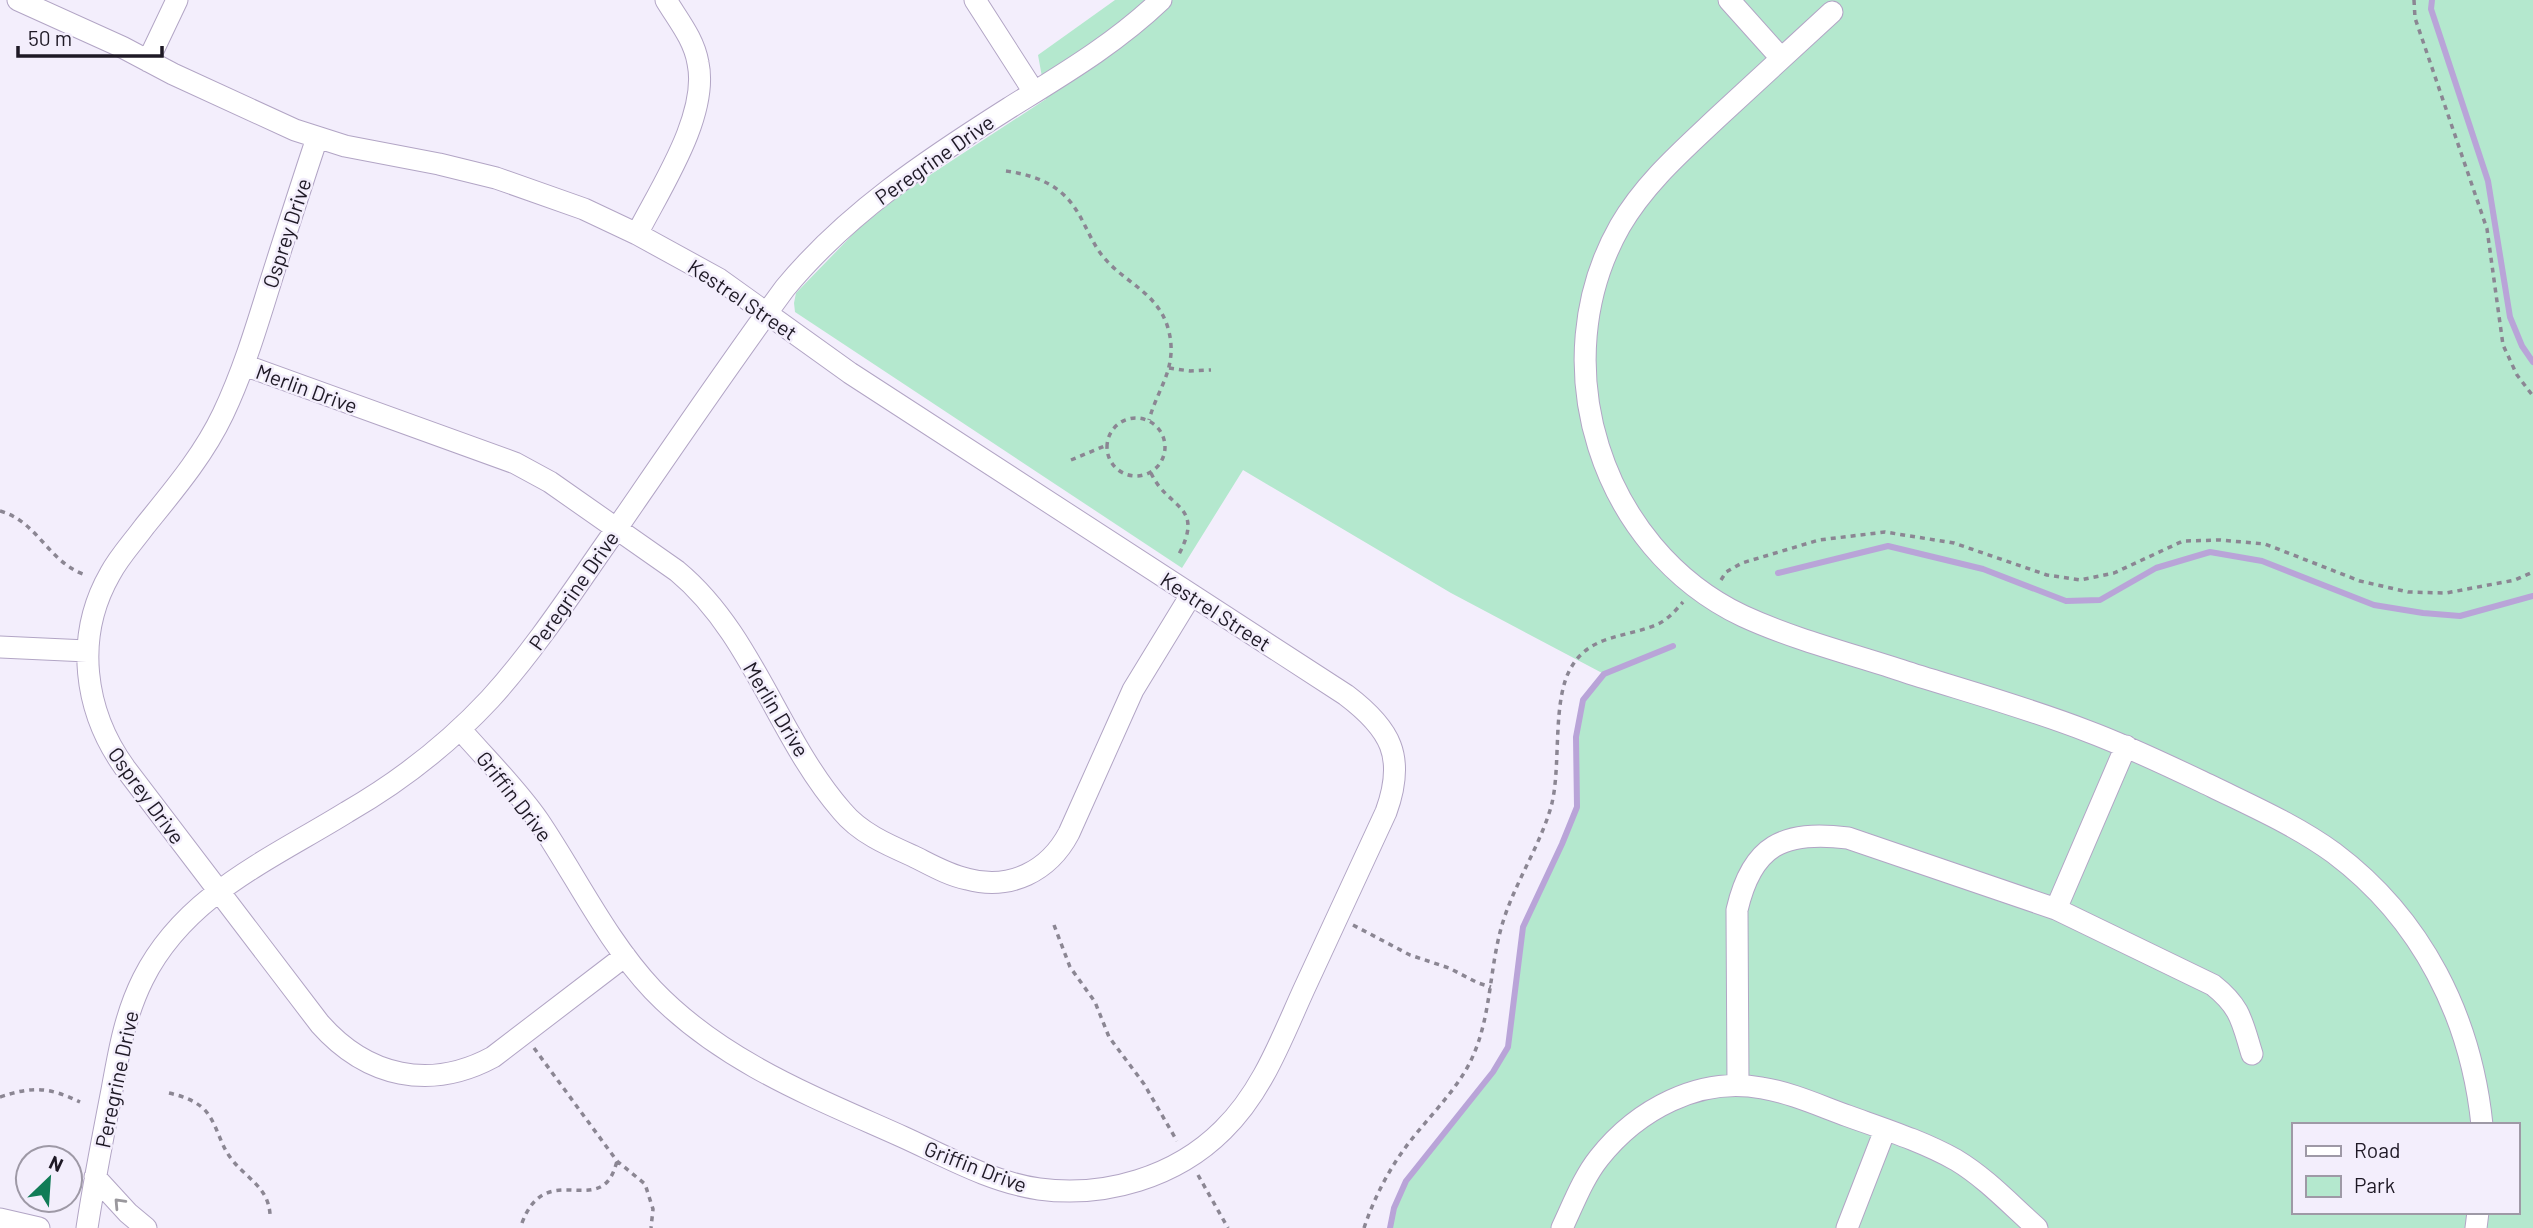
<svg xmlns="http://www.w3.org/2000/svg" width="2533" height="1228" font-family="Barlow,sans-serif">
  <rect width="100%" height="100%" fill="#f3eefc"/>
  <path fill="#b4e8ce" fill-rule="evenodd" d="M1115,0h1418v1228h-1143l4,-20 12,-27 87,-109 15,-25 15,-120 39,-83 15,-37 -1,-70 7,-37 21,-26 -153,-81 -208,-123 -61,98 -387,-256 -1,-9 2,-10 63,-65 45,-36 142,-93 -8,-44zM2293,1125h224v87h-224z"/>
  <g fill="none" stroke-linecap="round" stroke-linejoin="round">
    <path stroke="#b9a4d8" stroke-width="6" d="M2432,0l-1,9 57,172 22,136 12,29 11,16
      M1778,573l110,-27 95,23 83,32 34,-1 56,-32 54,-16 52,9 112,44 49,8 37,3 73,-20
      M1390,1228l4,-20 12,-27 87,-109 15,-25 15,-120 39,-83 15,-37 -1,-70 7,-37 21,-26 69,-28"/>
    <g stroke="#b2a5c5" stroke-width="23">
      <path id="minor" d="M18,0l104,47 51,27 122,56 50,16 94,18 57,14 88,31 53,25 82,45 131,94 496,322c45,34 60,62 40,117 -27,58 -54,117 -81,175 -23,50 -42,104 -82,143 -47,47 -118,68 -184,59 -48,-7 -92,-32 -136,-52 -89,-40 -181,-75 -250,-147 -47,-50 -77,-114 -115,-170 -23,-33 -52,-61 -78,-91
        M975,0l59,92
        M1729,0l52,58
        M1832,12c-38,35 -76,70 -114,105 -36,34 -73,66 -98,109 -78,137 -20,322 123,390 52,24 109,38 163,56 60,19 122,36 181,59 43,16 84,36 126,56 41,20 84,39 121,66 88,66 137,164 148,272
        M148,61l29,-61
        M317,138c-17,51 -33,101 -49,152 -13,42 -26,84 -45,124 -20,42 -50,77 -79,113 -11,15 -25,30 -34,47 -36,63 -26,137 15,194l195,256c47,53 110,67 173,33l132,-101
        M637,234c24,-47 72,-119 61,-171 -4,-24 -20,-43 -32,-63
        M244,365l271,98 35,19 127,89c76,63 101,167 165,240 18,22 46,34 71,45 18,9 35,19 54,23 43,12 82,-8 102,-46l64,-143 58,-95
        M0,647l87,4
        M2056,909l70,-163
        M1738,1085l-1,-175c15,-65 46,-80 111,-72l208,71 157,76c28,22 29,37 39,69
        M95,1177l33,36 18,15
        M0,1219l39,9
        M87,1228c7,-46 16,-92 25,-138 7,-39 13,-75 31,-111 42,-84 128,-120 204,-167 52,-30 102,-69 143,-113 48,-53 86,-113 127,-171 55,-80 110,-161 168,-240 62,-75 142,-128 224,-180 53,-33 106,-64 152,-108
        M1562,1228c11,-23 21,-50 37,-70 38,-48 100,-82 163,-70 30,5 58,18 86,28 36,13 74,25 108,44 30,18 55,45 81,68
        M1847,1228l38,-98
        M2476,1228l2,-16"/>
    </g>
    <path stroke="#8b8693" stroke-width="3.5" stroke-dasharray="5 5" stroke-linecap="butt" d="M2414,0l1,18 72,211 16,116 14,30 16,21
      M1006,171c21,3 42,9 58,24 18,17 23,40 37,59 21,28 56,37 67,74 11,39 -10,59 -19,92
      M1169,368l21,3 21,-1
      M1107 447a29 29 0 1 1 58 0a29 29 0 1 1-58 0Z
      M1071,460l36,-15
      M1151,473c17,37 55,31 27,83
      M0,511c37,10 48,50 83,63
      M1721,580l5,-8 16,-9 77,-23 66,-8 69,11 93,32 33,5 34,-7 69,-32 37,-1 45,4 95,37 48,11 38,1 69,-13 18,-8
      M1054,925l16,42 25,35 14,35 35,47 33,57
      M1353,925l57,30 39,13 29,15 13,4
      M534,1048l83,113 28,23 8,25 -2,19
      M169,1093c13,3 25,7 35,16 13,14 15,33 26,48 15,21 38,29 40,57
      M0,1097c33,-11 49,-10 80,5
      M1198,1175l30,53
      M522,1223c21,-57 64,-17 86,-42 5,-6 7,-13 9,-20
      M1364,1228c10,-30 25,-59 44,-84 19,-25 43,-48 59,-76 25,-45 21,-95 35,-143 12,-41 37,-77 49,-118 11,-40 0,-108 21,-141 20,-33 57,-28 88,-43 9,-5 16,-13 23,-21"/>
    <use href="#minor" stroke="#fff" stroke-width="21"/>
  </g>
  <defs><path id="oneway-chevron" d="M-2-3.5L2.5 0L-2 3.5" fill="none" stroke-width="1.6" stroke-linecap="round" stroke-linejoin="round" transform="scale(1.75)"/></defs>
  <use stroke="#9a989d" href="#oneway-chevron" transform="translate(119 1203) rotate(-133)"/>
  <g text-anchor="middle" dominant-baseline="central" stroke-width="5" stroke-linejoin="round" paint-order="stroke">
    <g font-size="21" fill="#1e1925" stroke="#f3eefc">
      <text transform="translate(934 159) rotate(-35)">Peregrine Drive</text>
      <text transform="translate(286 233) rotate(-72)">Osprey Drive</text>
      <text transform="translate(743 299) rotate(34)">Kestrel Street</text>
      <text transform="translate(307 388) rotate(20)">Merlin Drive</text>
      <text transform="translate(573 590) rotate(-55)">Peregrine Drive</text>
      <text transform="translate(1216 611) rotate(33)">Kestrel Street</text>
      <text transform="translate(777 709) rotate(59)">Merlin Drive</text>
      <text transform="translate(147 795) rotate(54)">Osprey Drive</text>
      <text transform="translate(515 796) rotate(52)">Griffin Drive</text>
      <text transform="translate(116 1079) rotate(-78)">Peregrine Drive</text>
      <text transform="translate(976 1166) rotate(21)">Griffin Drive</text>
    </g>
  </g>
  <rect x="2292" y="1123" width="228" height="91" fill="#f3eefc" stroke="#9e99a6" stroke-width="2"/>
  <rect x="2306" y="1146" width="35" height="10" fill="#ffffff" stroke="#9e99a6" stroke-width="2"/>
  <text x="2354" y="1158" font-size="21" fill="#1e1925">Road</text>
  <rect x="2306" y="1176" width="35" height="21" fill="#b4e8ce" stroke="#9e99a6" stroke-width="2"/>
  <text x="2354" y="1193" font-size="21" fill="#1e1925">Park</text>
  <g transform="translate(49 1179) rotate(25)"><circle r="33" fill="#f3eefc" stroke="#9e99a6" stroke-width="2"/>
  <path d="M0-5L12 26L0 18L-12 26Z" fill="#117c57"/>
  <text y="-10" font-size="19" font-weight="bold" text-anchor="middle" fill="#1e1925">N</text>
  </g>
  <path d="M18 46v10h144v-10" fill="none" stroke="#1e1925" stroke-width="3.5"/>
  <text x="28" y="46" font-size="21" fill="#1e1925" stroke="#f3eefc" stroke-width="5" paint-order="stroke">50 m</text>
</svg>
